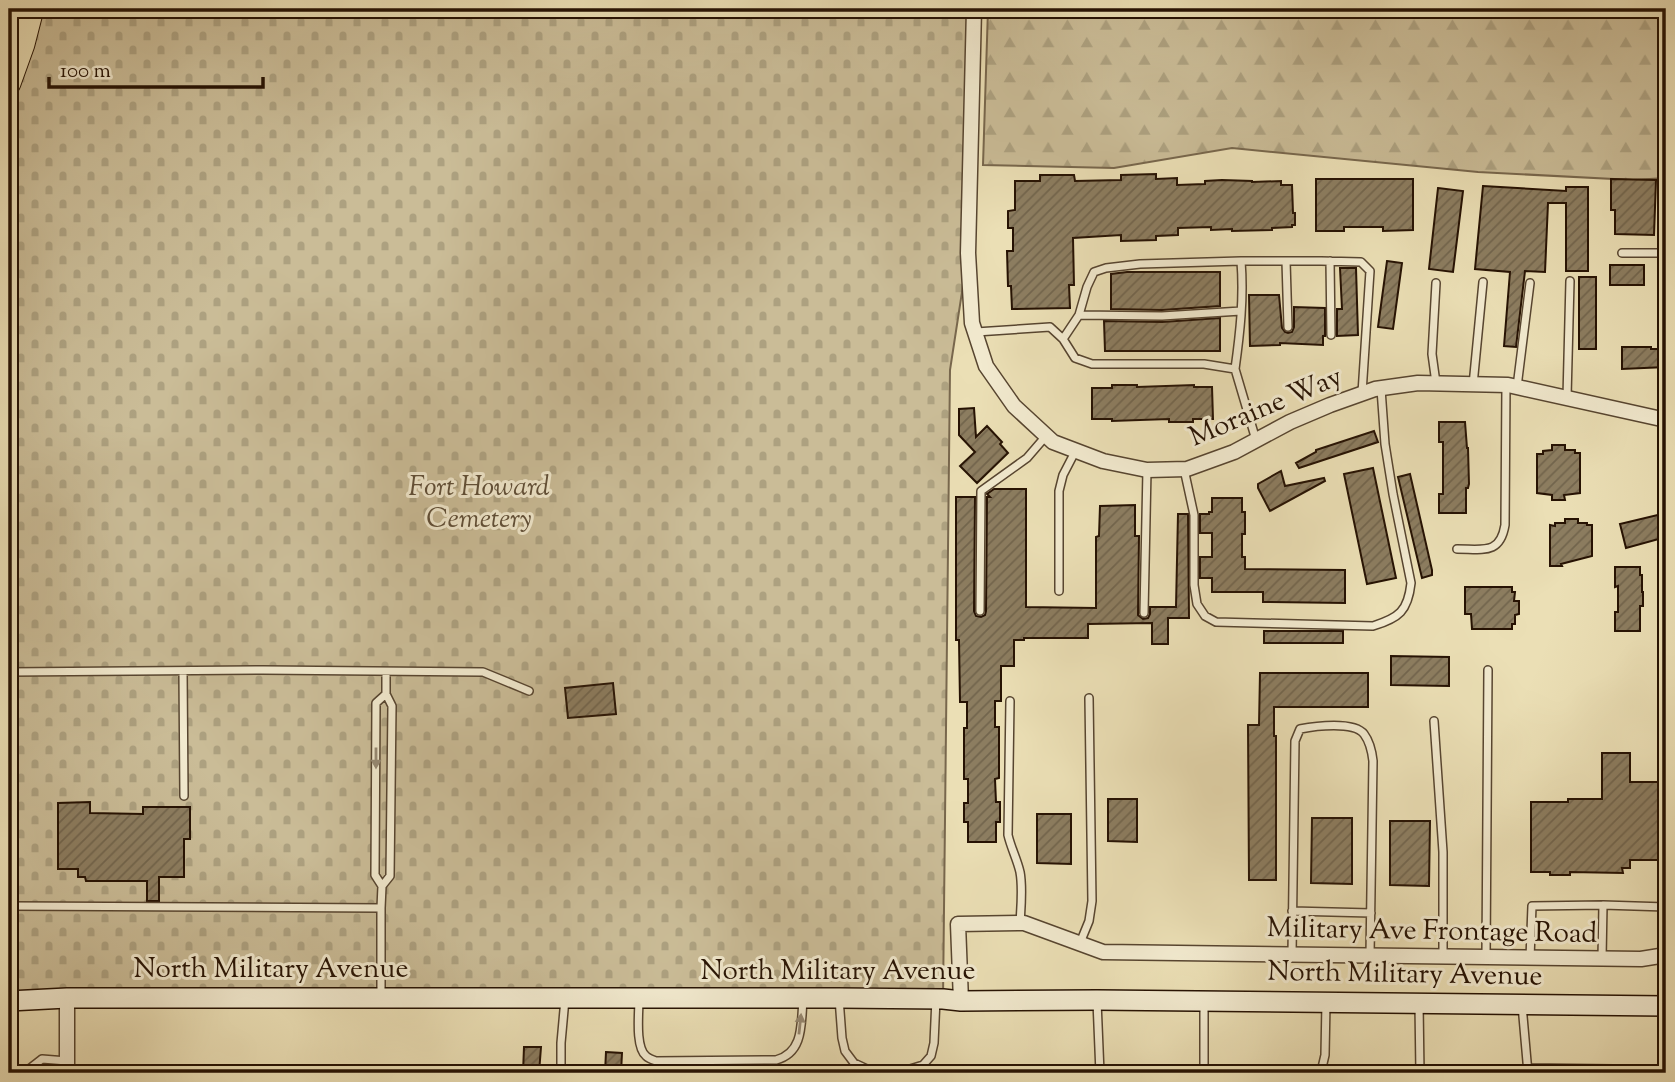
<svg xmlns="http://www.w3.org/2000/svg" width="1675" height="1082" font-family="'Sorts Mill Goudy',serif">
  <defs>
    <pattern id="forest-firs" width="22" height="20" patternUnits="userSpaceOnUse" patternTransform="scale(1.75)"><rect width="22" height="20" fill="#cabc97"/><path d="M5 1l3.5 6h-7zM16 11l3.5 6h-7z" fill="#ada180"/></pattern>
    <pattern id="cemetery-stones" width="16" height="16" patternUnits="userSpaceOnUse" patternTransform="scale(1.75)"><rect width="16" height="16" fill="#cabc97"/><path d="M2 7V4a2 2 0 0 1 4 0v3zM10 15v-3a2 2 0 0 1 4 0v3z" fill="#ada180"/></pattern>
    <pattern id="building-hatch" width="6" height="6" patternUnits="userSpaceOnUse" patternTransform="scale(1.75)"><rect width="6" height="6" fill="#8c7d60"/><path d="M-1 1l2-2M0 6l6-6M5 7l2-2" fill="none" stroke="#72654d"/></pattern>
  </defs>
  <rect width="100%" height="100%" fill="#ebdfb5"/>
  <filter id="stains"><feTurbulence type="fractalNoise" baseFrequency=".00286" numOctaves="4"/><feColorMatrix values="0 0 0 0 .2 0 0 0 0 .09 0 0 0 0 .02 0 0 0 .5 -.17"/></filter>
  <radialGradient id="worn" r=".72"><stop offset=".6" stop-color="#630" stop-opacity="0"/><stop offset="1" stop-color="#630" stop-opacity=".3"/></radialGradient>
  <path fill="url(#forest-firs)" stroke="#78674d" stroke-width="2" d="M988,9h678v169l-33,2 -155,-8 -246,-24 -118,20 -131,-3z"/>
  <path fill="url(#cemetery-stones)" stroke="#78674d" stroke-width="2" d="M34,9h940l-6,244 -18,117 -7,629 -934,2v-918z"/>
  <path fill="url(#building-hatch)" stroke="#261203" stroke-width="2" d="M1156,174v5l21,-1v7l28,-1v-3l17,-1 30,1v1l29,-1v4h11l1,28h2v12h-3v2l-20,1v2l-40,1v-2l-21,1v-3l-33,1v7l-22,1v4l-35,1v-6l-48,3 1,47h-5l1,23 -58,1 -1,-23h-3l-1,-35h6v-23h-5v-17l7,-1v-29h25v-6h34l1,6 46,-1v-5z
    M1316,179h97v51l-30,1v-4h-39v4h-28z
    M1611,179l45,1 -2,55 -39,-1v-24h-4z
    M1483,186l83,5v-4h22v84h-22v-68h-18l-3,69 -20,-1 -9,76 -12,-1 6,-74 -35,-3z
    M1438,188l25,3 -10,81 -24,-3z
    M1387,261l15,2 -9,66 -15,-2z
    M1610,265h34v20h-34z
    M1340,268h16l2,67 -21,1v-27h5z
    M1127,272h93v34l-58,4 -51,-1v-35z
    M1579,277h17v72h-17z
    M1249,295h30l3,33 3,4 3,1 4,-1 2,-5v-20l31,1v28h-2v9l-43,-2v2l-30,1z
    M1220,318v33h-115l-1,-30 58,1z
    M1622,347h29v2h15v18l-44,2z
    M1112,385h25v2l57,-2v2h18l1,32h-20v3h-24v-3l-57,2v-2h-20v-31h20z
    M974,408l2,29 11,-11 15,16 -2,2 8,9 -31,30 -17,-17 15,-14 -16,-17v-26z
    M1439,422h26l2,26h1l1,36 -1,4h-2v25h-27v-19h4v-52h-4z
    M1374,431l4,11 -79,26 -3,-5 20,-11v-2z
    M1552,445h13v5h10v3h5v40l-16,2 1,5h-13v-5l-15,-2v-39h6v-3l9,-1z
    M1373,468l23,110 -29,6 -23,-110z
    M1281,471l4,15 39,-8 1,3 -55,30 -12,-23v-4z
    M1410,474l22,96v5l-10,3 -24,-101z
    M994,489h32v118l70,1v-71l3,-1 1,-30 35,-1v31h4l-1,79 5,4 5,-1 2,-4v-7h26l2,-93h10l1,104h-21v26h-16v-21l-64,1v14h-64v2h-10v26h-13v35h-6v26h4v51l-4,1 1,23h4v20h-4v20h-28v-20h-4v-19h4v-24h-4v-51h3v-26h-7l-1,-62h-3v-143h19l-1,114 2,5 5,1 4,-2 1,-4 1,-114h3l-3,-3z
    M1212,498h30v14h3v22h-3v23h3v12l100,1v33l-82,-1v-10h-51v-14h-12v-21h12v-24h-12v-19h9v-2h3z
    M1666,513v24l-40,11 -6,-24z
    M1565,519h13v4h9v2h5v31l-31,8 1,2h-12v-41l5,1v-3h10z
    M1615,567h25v8h2v17h1v14h-3v25h-25v-19h3v-26l-3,1z
    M1465,587h47v5h3l-1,9h5v13l-4,1v9h-3v5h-40l-1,-15h-6z
    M1264,631h79v12h-79z
    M1391,656l58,1v29l-58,-1z
    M1260,673h108v34h-94v29h2v144h-27l-1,-155h11z
    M613,683l3,31 -48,4 -3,-30z
    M1602,753h28v29h36v69h-3v9h-33v8h-8l1,5 -53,-1v3h-20v-3h-19v-70h37v-3h34z
    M1108,799h29v43l-29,-1z
    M90,802v11l53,1v-7h47v32h-6v38h-25v24h-12v-20h-61l-1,-4h-7v-8h-20v-66z
    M1037,814h34v50l-34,-1z
    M1312,818h40v66l-41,-1z
    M1390,821h40l-1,65 -39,-1z
    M524,1047h17l-2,26h-16z
    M606,1052l16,1 -1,20h-16z"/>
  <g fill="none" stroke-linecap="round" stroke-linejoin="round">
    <g stroke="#574530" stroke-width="10">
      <path id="lane" d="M1622,253h44
        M1241,261h80l40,1 9,9 -8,122
        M1286,261l2,66
        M1330,261l1,74
        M1079,315l83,1 79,-5
        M976,332l74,-5 13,12 12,19 17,6h112l31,5 21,71
        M1063,339l16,-24 8,-28 7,-15 12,-4 34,-4 101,-3c3,37 -1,72 -6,108
        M1436,383l-4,-29 4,-71
        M1473,385l10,-103
        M1517,387l13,-104
        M1567,397l3,-116
        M1184,469l10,46v70l3,19 8,12 11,6 157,4c26,-8 35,-15 38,-43l-18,-89 -8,-50 -4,-55
        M1457,549c26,0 43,6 48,-24l1,-140
        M1059,591v-100l4,-16 13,-25
        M980,611l1,-120 46,-33 19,-22
        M1144,613l3,-143
        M183,671l1,125
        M9,672l254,-2 220,2 46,19
        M1010,701l-2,134c3,13 9,24 12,37 3,16 1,34 0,51
        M1434,721l9,131v104
        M382,886l8,-10 2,-170 -6,-12v-22
        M1603,905l63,2
        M9,906l372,2v90
        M381,908l1,-22 -7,-11 1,-172 10,-9
        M1292,911l79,2
        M1080,943l9,-22 3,-20 -3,-203
        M1292,954l3,-213 5,-12c15,-3 54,-8 64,5 6,8 8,18 9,27l-3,194
        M1486,956l2,-286
        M1530,958l2,-52 71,-1 -1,53
        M839,998l3,40 3,13 9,12 15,7 41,-1 13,-4 8,-9 3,-13 2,-44
        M639,999c0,14 -4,48 7,57 2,2 7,4 10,5l120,-1c28,-7 25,-37 27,-61
        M1097,1001l3,72
        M1204,1002v67l7,4
        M1419,1004l1,69
        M1522,1005l6,68
        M1527,1068l87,1 11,4
        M24,1073l18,-14 25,2
        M561,1073v-30l4,-44
        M1319,1073l2,-1 4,-17 1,-52"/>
    </g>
    <g stroke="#574530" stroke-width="17">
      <path id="street" d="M974,9l-6,244 4,70 14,43 28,40 39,36 50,19 44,9 40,-1 47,-17 56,-30 40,-17 45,-16 43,-6 90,2 158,35
        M961,1001l-3,-77 66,-1 79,29 538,7 25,-4
        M67,1073v-75"/>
    </g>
    <g stroke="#261203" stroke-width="22">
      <path id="secondary" d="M9,1001l58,-3h772l104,1 18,2 136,-1 569,6"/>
    </g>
    <g stroke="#261203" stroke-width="25">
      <path id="primary" d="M9,83l14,-39 9,-35"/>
    </g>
    <use href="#lane" stroke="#f2eacf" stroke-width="7"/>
    <use href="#street" stroke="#f2eacf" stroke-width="14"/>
    <use href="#secondary" stroke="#f2eacf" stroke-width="19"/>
    <use href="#primary" stroke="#ebdfb5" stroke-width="23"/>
  </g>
  <defs><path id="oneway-solid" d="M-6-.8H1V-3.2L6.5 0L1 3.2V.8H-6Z" transform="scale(1.75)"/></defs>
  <g fill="#968973">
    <use href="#oneway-solid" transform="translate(376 758) rotate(90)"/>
    <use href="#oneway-solid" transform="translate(800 1024) rotate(-84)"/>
  </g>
  <g text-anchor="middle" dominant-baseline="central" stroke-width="6" stroke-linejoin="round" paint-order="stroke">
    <g font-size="28" fill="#261203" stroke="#f2eacf">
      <text transform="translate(1266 408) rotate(-23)">Moraine Way</text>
      <text transform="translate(1432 932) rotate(1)">Military Ave Frontage Road</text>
      <text x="271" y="970">North Military Avenue</text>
      <text x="838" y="972">North Military Avenue</text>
      <text transform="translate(1405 975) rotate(1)">North Military Avenue</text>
    </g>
    <g font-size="28" font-style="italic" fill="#5f4e37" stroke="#f2eacf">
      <text x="479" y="488">Fort Howard<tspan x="479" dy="32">Cemetery</tspan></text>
    </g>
  </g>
  <rect width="1675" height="1082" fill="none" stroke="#ebdfb5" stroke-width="35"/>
  <rect x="10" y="10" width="1654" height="1061" fill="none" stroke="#261203" stroke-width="3.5"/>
  <rect x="18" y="18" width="1640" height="1047" fill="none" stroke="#261203" stroke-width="2"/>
  <path d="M49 77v10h214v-10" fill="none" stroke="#261203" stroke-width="3.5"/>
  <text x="60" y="77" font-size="21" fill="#261203" stroke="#f2eacf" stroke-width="5" paint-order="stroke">100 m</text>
  <rect width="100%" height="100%" filter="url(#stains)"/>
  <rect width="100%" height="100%" fill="url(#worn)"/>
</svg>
